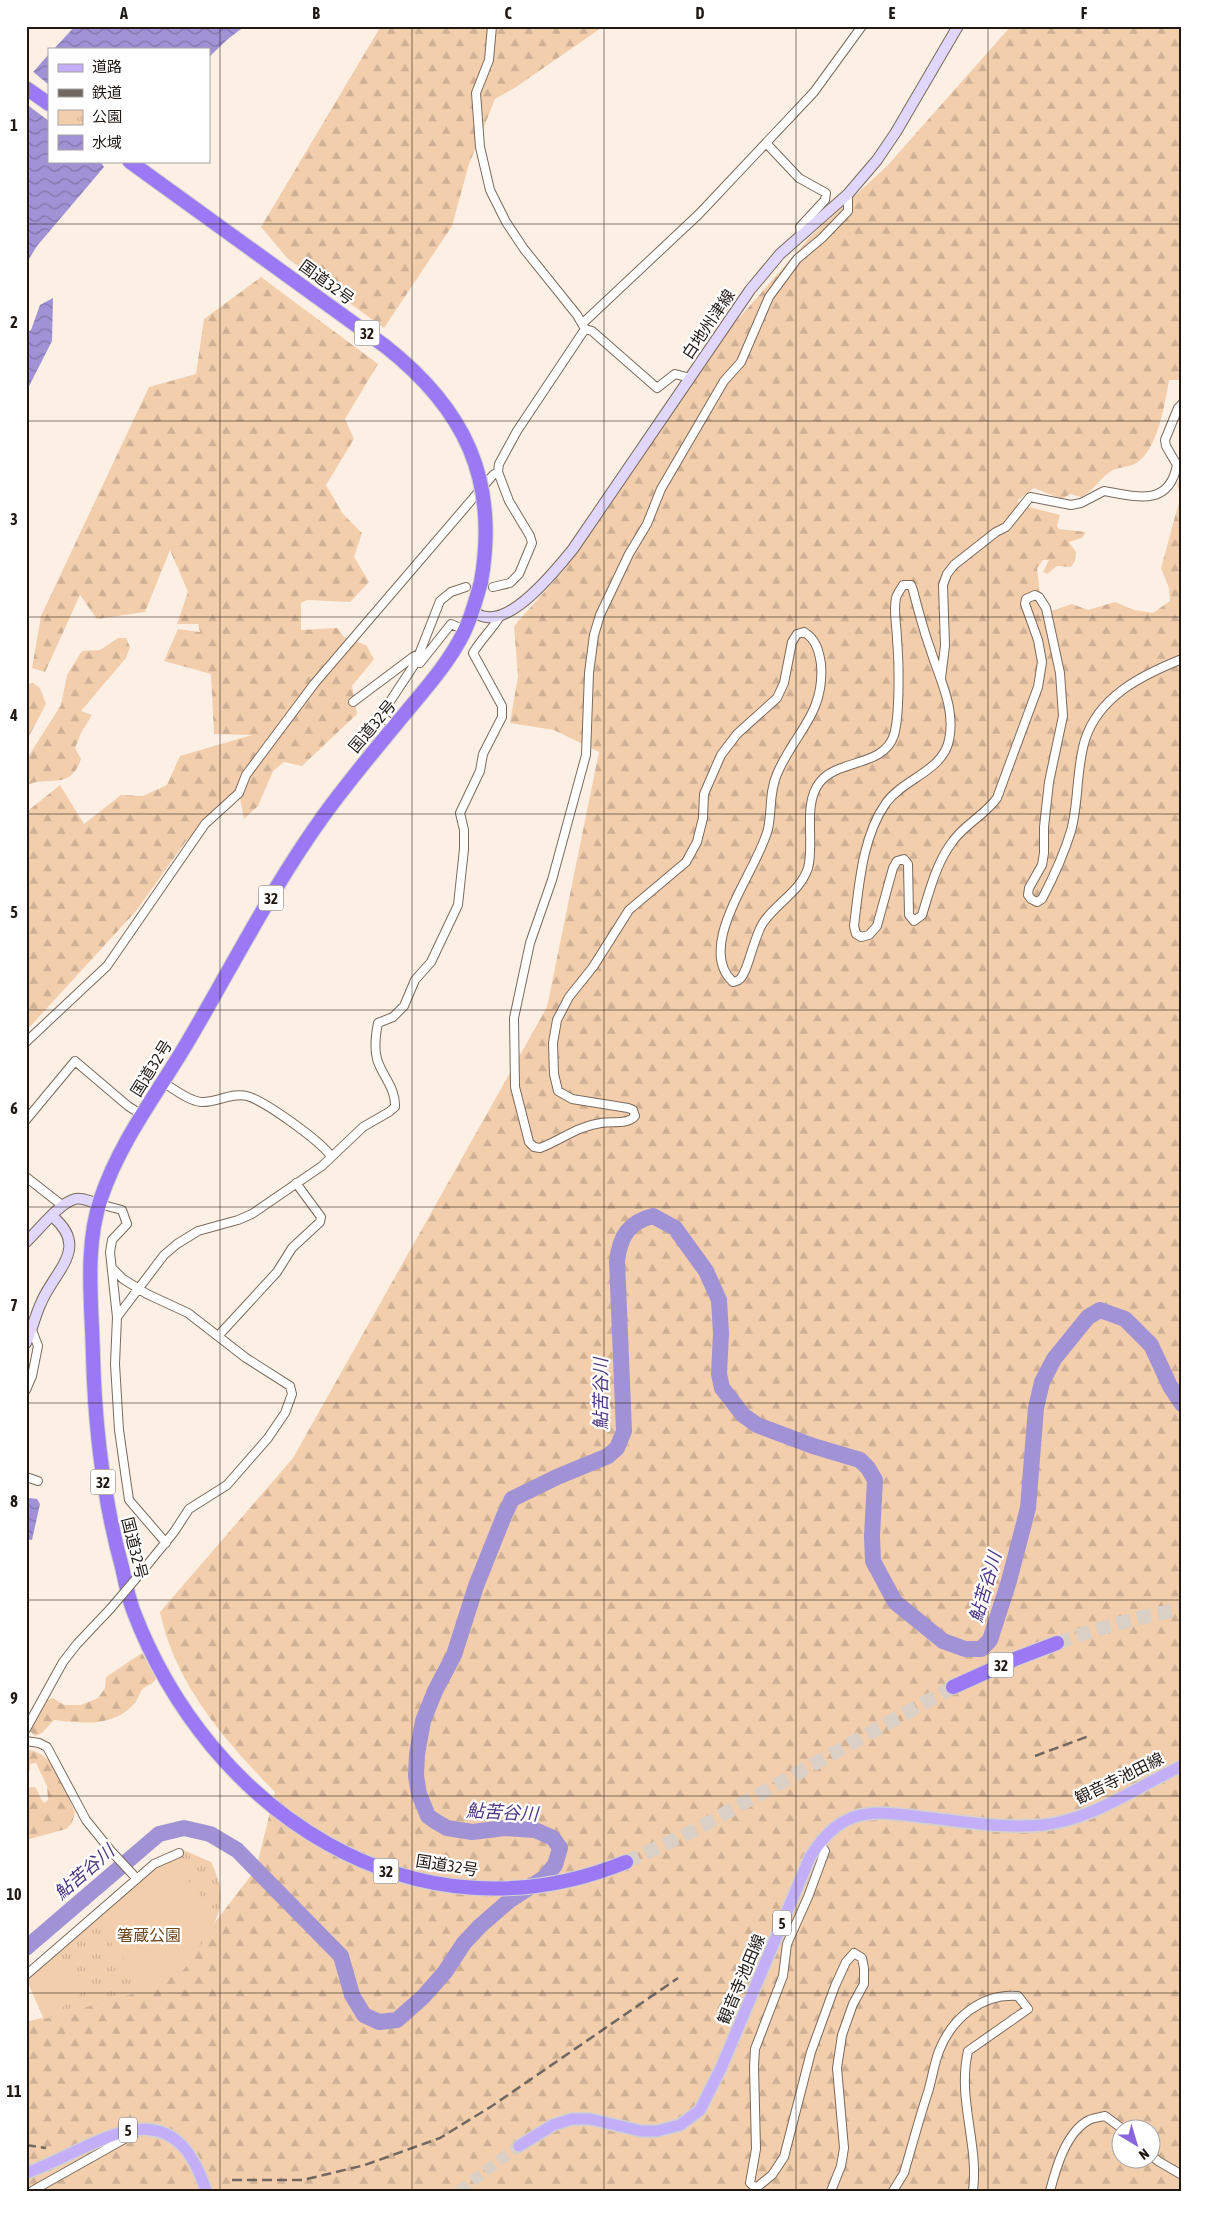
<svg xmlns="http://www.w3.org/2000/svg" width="1208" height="2217" font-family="'Asap Condensed','Noto Sans JP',sans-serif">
  <defs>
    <pattern id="forest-firs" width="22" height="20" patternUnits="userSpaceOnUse" patternTransform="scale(1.25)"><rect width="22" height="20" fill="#f2cead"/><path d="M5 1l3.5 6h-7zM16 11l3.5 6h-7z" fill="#cfb094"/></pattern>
    <pattern id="park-tufts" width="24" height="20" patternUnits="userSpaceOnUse" patternTransform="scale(1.25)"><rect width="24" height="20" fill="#f2cead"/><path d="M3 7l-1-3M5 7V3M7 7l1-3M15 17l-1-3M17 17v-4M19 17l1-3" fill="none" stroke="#cfb094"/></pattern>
    <pattern id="water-waves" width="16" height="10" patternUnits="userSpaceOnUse" patternTransform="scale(1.25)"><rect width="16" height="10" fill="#a092d4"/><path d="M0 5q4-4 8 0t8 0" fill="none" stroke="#8276ab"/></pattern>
  </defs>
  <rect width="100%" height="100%" fill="#fcf0e5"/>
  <path fill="url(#forest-firs)" fill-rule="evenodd" d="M381,26h223l-88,61 -21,12 -26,65 -17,62 -68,102 -97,-70 -26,-31z
    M1011,26h171v374l-3,1v-21h-10c-4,24 -11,67 -31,82 -8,6 -20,4 -28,10 -12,8 -15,18 -29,25l-11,-3 -8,5 -28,-11 -17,13 12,6 31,8 -3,11 2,3 27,3 -4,6 -13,4 7,10 -1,9 -4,6 -14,-1 -10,8 -4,-2 6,-12h-6l-6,8 5,46 30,-10 16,6 27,-8 19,8 19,3 17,-12 -1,-13 -8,-20 20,-73 -4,-10 5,-11v1717h-1156v-169l72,-19 80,-29 6,-5 32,-48 40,-52 19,-77c-50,-51 -100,-108 -115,-180l133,-154 254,-451 52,-255 -45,-22 -44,-7 8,-47 -4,-50 49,-55 169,-245 78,-89 77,-71zM1120,2130h30v30h-30z
    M261,277l117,87 -33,55 9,20 -28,46 17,29 19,19 -8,24 15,25 -19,20 -43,-2 -6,3v27l36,-2 7,9 22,8 8,14 -22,27 5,28 -55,52 -18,-4 -11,9 -15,35 -14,13 -5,-26 -53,48 -50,70 -110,120v-222l3,1 31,-25 24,39 37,-29 22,1 24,-11 13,-29 72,-21 -38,-1 -3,-60 -47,-13 14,-32 22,3 -2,-8h-21l11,-32 -18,-42 -25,62 -48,7 -17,-24 -35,77 -13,-4 9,-52 108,-229 47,-13 8,-55z
    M118,638h8l4,9 -4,11 -45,53 11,4 -11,18 -6,15 6,11c-11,35 -40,14 -55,28v-27l35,-55 6,-30 15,-24 18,-1z
    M33,683l7,5 6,16 -20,38v-57z
    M142,1653l14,25c-2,7 -10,7 -14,12 -3,4 -4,10 -8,14 -22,24 -51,19 -80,16l-12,13 -7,3 -5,-5 17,-31 6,-2 11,7h17l17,-7 7,-10 1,-11z
    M27,1750c28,1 38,41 48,62l-3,11 -6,6 -40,11v-52l9,-1c4,5 5,12 9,16l4,-3 -1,-14 -11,-23 -6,1v6h-4z"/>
  <path fill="url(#park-tufts)" d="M181,1849l30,13c24,48 -1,68 -27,107l-6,5 -45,20 -89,25 -18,-40 30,-27z"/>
  <path fill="#f2cead" d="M169,1858l48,58 -33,53 -6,5 -31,14 -53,-67 61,-54z
    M56,1952l31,37 -37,28 -6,2 -18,-42z"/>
  <path fill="url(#water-waves)" d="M75,26h170l-17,13 -19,18v-8h-155z
    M49,54v107h51l4,6 -67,79 -11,18v-184z
    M53,298l-1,43 -26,51v-59l5,-3 9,-25z
    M29,1498l8,1 3,5 -8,36 -6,-1v-39z"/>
  <path fill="#fcf0e5" d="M31,70l18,15v36l-23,-17v-28z"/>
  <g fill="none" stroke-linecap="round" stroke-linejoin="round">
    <path stroke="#a092d4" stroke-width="16" d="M26,1948l133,-114 25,-6 26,6 27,16 104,106 11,39 12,20 15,7 18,-2 26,-23 22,-25 19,-29 16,-17 30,-26 34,-22 11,-13 5,-17 -7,-10 -18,-8 -30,-2 -33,4 -25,-4 -12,-7 -7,-5 -9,-22 -3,-18 1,-22 6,-33 12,-30 19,-36 22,-69 28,-70 8,-17 45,-22 51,-21 9,-8 7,-17 -7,-170c3,-25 12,-39 36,-45l22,12 31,43 13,29 2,33 -2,41 3,14 21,27 14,10 56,21 47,14 8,8 7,12 -3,56 1,25 22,41 48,39 22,8h16l9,-9 19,-59 19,-73 8,-100 6,-26 12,-23 34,-42 12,-7 25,9 26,26 19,41 12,18"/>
    <path stroke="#dbd0c6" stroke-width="11" stroke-dasharray="11 5.5" stroke-linecap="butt" d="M459,2191l60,-45"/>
    <path stroke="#dbd0c6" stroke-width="14" stroke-dasharray="14 7" stroke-linecap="butt" d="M1057,1643c41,-15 81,-26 125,-34
      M626,1862l67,-31 260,-144"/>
    <g stroke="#7b6a5b" stroke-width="10">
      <path id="street" d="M492,26l-3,34 -13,33 4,54 10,43 16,32 18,27 53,66 8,14
        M766,143l33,35 27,15 -1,7 -25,27 1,8
        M848,194v17l-26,27 -25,21 -28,38 -28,65 -17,19 -63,108 -14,35 -18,30 -29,61 -6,20 -5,38 -3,82 -34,125 -22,63 -16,75 1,69 14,55 5,5 6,1c21,-8 38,-22 61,-25 11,-2 27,2 34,-7l-2,-6 -5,-2 -56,-9 -14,-8 -4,-17 -1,-31 4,-23 12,-23 24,-30 36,-57 57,-48 11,-20 6,-24 1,-24 17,-39 16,-21 40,-36 7,-15 8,-41 5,-8 7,-2c12,7 15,19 17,32 4,50 -26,68 -44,110 -8,18 -5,37 -9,55 -10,41 -74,117 -35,153 3,-1 5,-1 7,-3 8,-7 14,-43 23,-56 13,-20 37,-31 45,-55 7,-25 -6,-64 12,-86 18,-23 64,-15 74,-47 6,-20 5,-74 3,-95 0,-13 -4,-29 -1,-42 1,-4 5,-9 7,-13h8l2,5c5,19 10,39 17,58 9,30 26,60 19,92 -6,31 -46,39 -63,63 -24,34 -27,83 -32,123l2,8 5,3 8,-2 8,-9 16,-58 4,-7 7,-2 4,5 1,51 5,6 8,-6c8,-25 14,-52 31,-74 12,-17 32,-26 44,-43l41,-111 4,-25 -4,-22 -13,-36 1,-5 9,-4 4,2 7,11 14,65 3,43 -14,66 -5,45v26l-2,12 -13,23 -1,7 3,4 6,3 5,-3c11,-21 22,-45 29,-68 8,-29 5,-62 14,-91 14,-44 57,-65 97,-81
        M583,323l116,-109 115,-122 48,-66
        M585,329l7,2 65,57 18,-14 15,4
        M493,587l17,-4 9,-9 13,-31 -2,-7 -21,-35 -11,-29 1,-8 18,-33 68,-102
        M416,662l4,1 31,-39 14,6
        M941,678l4,-32 -2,-61 4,-11 7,-9 42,-33 10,-5 24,-30 41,8 10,-2 23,-12c33,6 65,16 73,-26l-11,-19 -1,-6 13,-32 4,-4
        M353,702l60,-45 6,-3
        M394,727l-13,-12 35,-53 24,-61 11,-9 15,-5
        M26,1042l81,-76 98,-142 34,-31 7,-18 68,-91 179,-209 5,-3
        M164,1083c10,6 25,18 37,19 15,1 31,-10 46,-6 18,5 72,44 84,60
        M26,1120l49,-59 53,45 14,9
        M26,1177l37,29
        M99,1204l23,6 5,14 -15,16 -2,12 7,65 -2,47 4,66 10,70 37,43
        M112,1268l11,11 24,15 41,19 58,45 44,28 2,8 -7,19 -17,25 -41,47 -38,24 -15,23 -35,43
        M117,1317l47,-62 13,-11 21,-13 40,-11 14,-6 70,-48 41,-39 26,-15 6,-5c1,-19 -13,-31 -18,-48 -3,-11 -1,-26 1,-36l15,-6 11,-11 11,-26 16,-18 27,-57 6,-56v-19l-4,-17 20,-42 3,-17 19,-37v-11l-29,-53c8,-14 19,-23 27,-37
        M219,1335l58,-63 15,-24 28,-26 1,-5 -25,-34
        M26,1390l6,-14 6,-30 -6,-16
        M26,1477l12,4
        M26,1729l37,-67 14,-18 34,-36
        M26,1741l13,2 8,4 39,73 25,31 26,28
        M819,1843l6,8 -17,46 -21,47 -4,32 -28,73 -1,17 2,83 -6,34 6,5 16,-13 12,-18 27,-105 24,-66 11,-24 8,-9 8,5 2,10v16l-11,20 -11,31 -5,33 7,80 -3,18 -10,25
        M26,1975l128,-111 25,-11
        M1150,2154l8,7 24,14
        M32,2191l103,-58
        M893,2191l11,-18c8,-27 15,-54 24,-81 4,-13 6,-28 11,-41 13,-33 43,-58 79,-55l10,13 -60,42c-11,49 11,92 5,140
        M1050,2191c6,-23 16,-59 39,-71 4,-2 11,-3 16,-4l19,14"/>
    </g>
    <g stroke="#7b6a5b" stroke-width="12">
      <path id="secondary" d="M473,612c4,2 9,5 14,5 28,4 70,-48 86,-68l177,-259 30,-36 68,-60 29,-34 19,-28 62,-106
        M26,1242c12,-11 33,-39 49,-43 7,-2 16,3 24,5
        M26,1343c6,-13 9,-27 15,-40 13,-32 50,-55 11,-87"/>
    </g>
    <g stroke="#d3d1d0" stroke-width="14">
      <path id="primary" d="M519,2146l34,-21 19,-6h18l51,12h16l23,-6 20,-15 21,-42 89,-211c11,-17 24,-33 44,-40 22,-7 45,-3 68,0 39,4 81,12 121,8 51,-6 93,-38 139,-59
        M26,2173c69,-24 145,-94 180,18"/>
    </g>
    <g stroke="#d3d1d0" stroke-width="16">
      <path id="highway" d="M26,88l23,16
        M481,582c-5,17 -9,34 -17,50 -14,29 -37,55 -57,79 -28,34 -57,68 -83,104 -52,72 -92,152 -137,228 -30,51 -67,98 -86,155 -17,49 -9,107 -8,158 2,72 10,142 29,211 3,14 6,29 11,43 76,201 280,339 493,252
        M953,1687l62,-28 42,-16"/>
    </g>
    <use href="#street" stroke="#fff" stroke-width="8"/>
    <use href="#secondary" stroke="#e1d7fc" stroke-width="10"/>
    <use href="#primary" stroke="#c3aff8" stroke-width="11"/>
    <use href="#highway" stroke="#9b79f4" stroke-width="14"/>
    <path stroke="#716861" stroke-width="2.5" stroke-dasharray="10 5" stroke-linecap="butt" d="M1035,1756l54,-20
      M26,2145l20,3
      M232,2180h71l62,-15 75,-27 52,-32 186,-128"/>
    <g stroke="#7b6a5b" stroke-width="10" stroke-linecap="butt">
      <path id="street-bridge" d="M111,1608l28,-33"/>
    </g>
    <g stroke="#d3d1d0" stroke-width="16" stroke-linecap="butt">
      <path id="highway-bridge" d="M129,161l256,185c80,63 114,134 96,236"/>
    </g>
    <use href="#street-bridge" stroke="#fff" stroke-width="8"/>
    <use href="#highway-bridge" stroke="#9b79f4" stroke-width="14"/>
  </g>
  <path fill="none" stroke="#211a14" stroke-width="1" stroke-opacity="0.55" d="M220,26v2165M412,26v2165M604,26v2165M796,26v2165M988,26v2165M26,224h1156M26,421h1156M26,617h1156M26,814h1156M26,1010h1156M26,1207h1156M26,1403h1156M26,1600h1156M26,1796h1156M26,1993h1156"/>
  <g text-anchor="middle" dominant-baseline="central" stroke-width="4.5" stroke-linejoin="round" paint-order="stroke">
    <g fill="#fff" stroke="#645f5a" stroke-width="1">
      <rect x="354.5" y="320.5" width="25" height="25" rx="4"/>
      <rect x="258.5" y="885.5" width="25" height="25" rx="4"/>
      <rect x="90.5" y="1469.5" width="25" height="25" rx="4"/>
      <rect x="988.5" y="1652.5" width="25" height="25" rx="4"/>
      <rect x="373.5" y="1858.5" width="25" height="25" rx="4"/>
      <rect x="773" y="1910.5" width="18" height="25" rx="4"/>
      <rect x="119" y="2117.5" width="18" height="25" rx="4"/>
    </g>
    <g font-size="15" font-weight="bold" fill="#211a14">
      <text x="367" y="333">32</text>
      <text x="271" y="898">32</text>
      <text x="103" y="1482">32</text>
      <text x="1001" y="1665">32</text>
      <text x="386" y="1871">32</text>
      <text x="782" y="1923">5</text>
      <text x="128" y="2130">5</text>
    </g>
    <g font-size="16" fill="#211a14" stroke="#fff">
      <text transform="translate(327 282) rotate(36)">国道32号</text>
      <text transform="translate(708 324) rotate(-56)">白地州津線</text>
      <text transform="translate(372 726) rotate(-50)">国道32号</text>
      <text transform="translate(151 1068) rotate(-58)">国道32号</text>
      <text transform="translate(135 1548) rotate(76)">国道32号</text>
      <text transform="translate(1119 1778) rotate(-26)">観音寺池田線</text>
      <text transform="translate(447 1865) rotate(9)">国道32号</text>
      <text transform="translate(741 1979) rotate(-67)">観音寺池田線</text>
    </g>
    <g font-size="16" fill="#6e471e" stroke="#fff">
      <text x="149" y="1935">箸蔵公園</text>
    </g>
    <g font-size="18" font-style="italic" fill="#4d3585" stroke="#fff">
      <text transform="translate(600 1394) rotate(-90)">鮎苦谷川</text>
      <text transform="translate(985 1587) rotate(-74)">鮎苦谷川</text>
      <text transform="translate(502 1812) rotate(3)">鮎苦谷川</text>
      <text transform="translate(84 1872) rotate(-41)">鮎苦谷川</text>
    </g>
  </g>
  <rect width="1208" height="2217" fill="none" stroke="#ffffff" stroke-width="55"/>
  <rect x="48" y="48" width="162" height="115" fill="#ffffff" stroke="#a6a3a1"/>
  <rect x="58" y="64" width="25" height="8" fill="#c3aff8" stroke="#a6a3a1"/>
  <text x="92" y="72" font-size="15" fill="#211a14">道路</text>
  <rect x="58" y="89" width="25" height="8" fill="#716861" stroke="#a6a3a1"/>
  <text x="92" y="98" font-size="15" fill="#211a14">鉄道</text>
  <rect x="58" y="110" width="25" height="15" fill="url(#park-tufts)" stroke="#a6a3a1"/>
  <text x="92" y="122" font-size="15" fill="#211a14">公園</text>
  <rect x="58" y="135" width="25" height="15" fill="url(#water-waves)" stroke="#a6a3a1"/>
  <text x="92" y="148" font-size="15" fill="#211a14">水域</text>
  <g transform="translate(1136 2144) rotate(142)"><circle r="24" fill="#ffffff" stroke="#a6a3a1"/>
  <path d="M0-4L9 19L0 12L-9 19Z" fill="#8864df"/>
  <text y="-8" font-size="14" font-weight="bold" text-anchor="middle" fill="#211a14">N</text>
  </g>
  <rect x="28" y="28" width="1152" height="2162" fill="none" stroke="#211a14" stroke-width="2"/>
  <g font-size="16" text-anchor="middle" font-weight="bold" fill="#211a14">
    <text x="124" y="19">A</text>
    <text x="316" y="19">B</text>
    <text x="508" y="19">C</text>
    <text x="700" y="19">D</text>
    <text x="892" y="19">E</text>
    <text x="1084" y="19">F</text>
    <text x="14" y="131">1</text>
    <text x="14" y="328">2</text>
    <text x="14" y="525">3</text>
    <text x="14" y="721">4</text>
    <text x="14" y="918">5</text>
    <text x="14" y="1114">6</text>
    <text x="14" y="1311">7</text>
    <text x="14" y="1507">8</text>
    <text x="14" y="1704">9</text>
    <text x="14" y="1900">10</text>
    <text x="14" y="2097">11</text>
  </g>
</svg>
